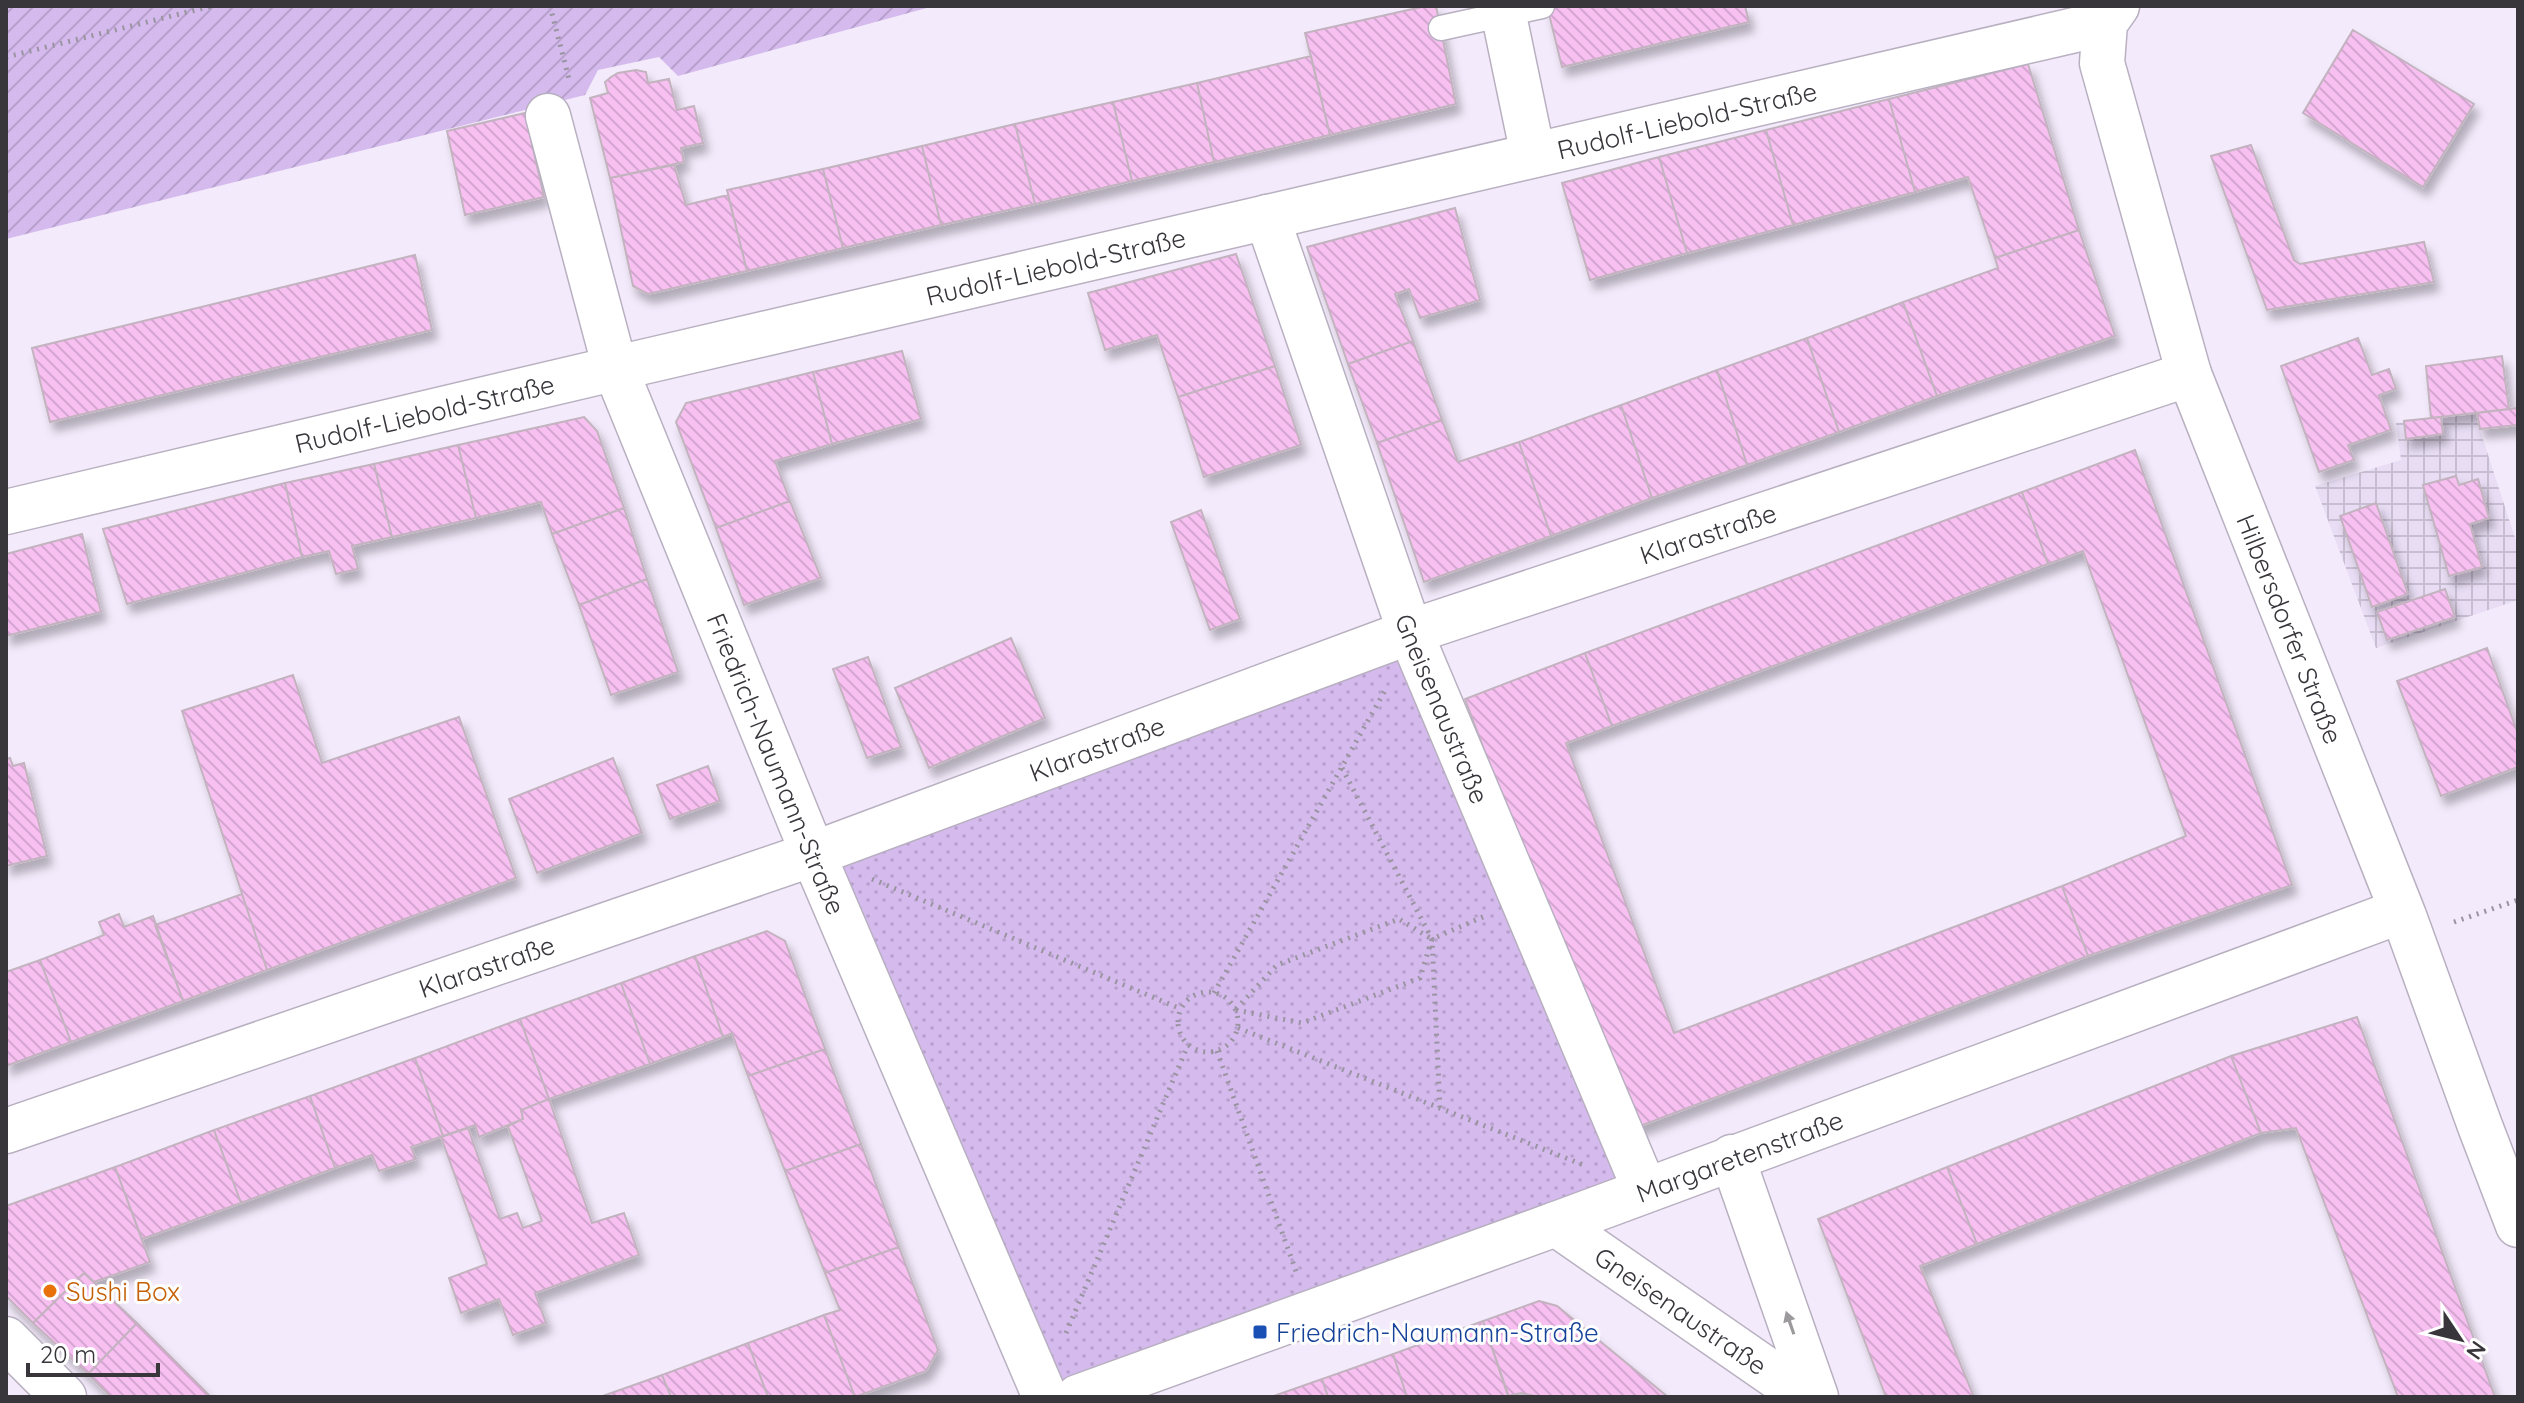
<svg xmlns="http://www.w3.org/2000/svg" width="2524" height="1403" font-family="Quicksand,sans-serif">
  <defs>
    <pattern id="industrial-grid" width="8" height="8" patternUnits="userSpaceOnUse" patternTransform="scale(2)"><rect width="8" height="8" fill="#e8ddf4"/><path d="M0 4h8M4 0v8" fill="none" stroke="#c8bed2"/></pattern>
    <pattern id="park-dots" width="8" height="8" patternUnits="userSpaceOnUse" patternTransform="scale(2)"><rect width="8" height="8" fill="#d5baee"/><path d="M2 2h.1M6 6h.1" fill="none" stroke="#b8a0cd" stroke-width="1.8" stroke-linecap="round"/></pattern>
    <pattern id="garden-furrows" width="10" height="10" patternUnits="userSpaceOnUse" patternTransform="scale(2)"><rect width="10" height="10" fill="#d5baee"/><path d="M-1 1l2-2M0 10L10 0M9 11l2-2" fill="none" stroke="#b8a0cd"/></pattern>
    <pattern id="building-back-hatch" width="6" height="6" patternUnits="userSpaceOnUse" patternTransform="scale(2)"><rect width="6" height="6" fill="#f7c0f1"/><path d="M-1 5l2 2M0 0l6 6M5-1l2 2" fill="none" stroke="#d4a6d0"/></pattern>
    <filter id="shadow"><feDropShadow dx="5" dy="9" stdDeviation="4" flood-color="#0004"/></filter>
  </defs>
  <rect width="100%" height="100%" fill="#f3eafb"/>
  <path fill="url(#industrial-grid)" d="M2518,408v17l-38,5 38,117v53l-142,48 -61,-162 86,-26 -5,-37z"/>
  <path fill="url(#park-dots)" d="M1404,645l226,539 -572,207 -230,-531z"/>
  <path fill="url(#garden-furrows)" d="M6,6h928l-256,70 -19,-19 -61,13 -13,25 -579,144z"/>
  <path fill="url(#building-back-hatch)" stroke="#c2b3bf" stroke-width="2" filter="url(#shadow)" d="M1426,6h10l20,98 -126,31 -25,-102z
    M1547,6h198l4,16 -187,45z
    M2353,30l121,74 -51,83 -120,-74z
    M1311,56l19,79 -116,27 -17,-79z
    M2028,64l51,166 -84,28 -27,-81 -53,15 -26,-93z
    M636,70l10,2 2,11 21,-4 8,31 17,-4 9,37 -22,5 3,14 -74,16 -20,-80 18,-5 -3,-11 6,-5 7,-4z
    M1197,83l17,79 -82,19 -19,-79z
    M1889,99l26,93 -122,33 -27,-95z
    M1113,102l19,79 -97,23 -20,-80z
    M525,113l19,84 -79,18 -18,-84z
    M1015,124l20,80 -94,21 -19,-79z
    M1766,130l27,95 -106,28 -28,-96z
    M2251,145l43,115 6,4 124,-22 10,40 -167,28 -56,-154z
    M922,146l19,79 -98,23 -20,-79z
    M1659,157l28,96 -97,27 -28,-97z
    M674,165l12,40 42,-10 19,76 -99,23 -15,-8 -23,-108z
    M823,169l20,79 -96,23 -20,-81z
    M1455,208l25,92 -60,18 -11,-29 -14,5 18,47 -65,23 -41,-117z
    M2079,230l36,106 -178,60 -34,-94 95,-34 -3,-10z
    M1236,254l39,112 -97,31 -21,-62 -52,15 -17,-57z
    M415,255l17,75 -382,92 -18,-74z
    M1903,302l34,94 -98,36 -32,-94z
    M1807,338l32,94 -92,33 -30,-95z
    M2358,338l14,37 17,-6 7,20 -17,6 12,35 -43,15 6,15 -35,12 -38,-106z
    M1413,341l29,79 -65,23 -29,-79z
    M902,351l19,68 -89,25 -19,-72z
    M2502,356l7,53 -78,9 -5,-52z
    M1275,366l26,79 -97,32 -26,-80z
    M1717,370l30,95 -95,33 -31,-93z
    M813,372l19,72 -57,17 15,40 -74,27 -40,-106 10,-19z
    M1621,405l31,93 -101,38 -32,-94z
    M2518,408v17l-38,4 -3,-16z
    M584,417l13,14 27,77 -72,26 -11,-32 -65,16 -18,-73z
    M2441,417l2,17 -37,5 -2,-18z
    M1442,420l16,42 61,-20 32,94 -127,46 -47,-139z
    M458,445l18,73 -84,19 -18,-73z
    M2135,450l157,435 -204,71 -26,-70 124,-50 -103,-285 -35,13 -26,-72z
    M374,464l18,73 -40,9 6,23 -22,5 -7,-23 -27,6 -17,-74z
    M2456,476l3,9 19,-6 11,39 -19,6 12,43 -33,9 -26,-91z
    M285,483l17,74 -175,47 -24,-75z
    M2022,492l26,72 -436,162 -27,-73z
    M790,501l31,77 -77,27 -28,-77z
    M2376,503l32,91 -36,13 -32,-91z
    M624,508l23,71 -68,26 -27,-71z
    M1201,510l39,109 -30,11 -39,-108z
    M82,534l19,78 -95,24v-82z
    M647,579l31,93 -67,23 -32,-90z
    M2445,589l10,28 -68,23 -10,-28z
    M1011,638l34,80 -116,50 -34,-80z
    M2487,648l31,86v33l-77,29 -44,-115z
    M1585,653l27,73 -46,17 108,290 388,-147 26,70 -461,175 -162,-432z
    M868,657l33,90 -34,11 -34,-89z
    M293,675l29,88 137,-46 57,161 -249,92 -85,-259z
    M10,758l3,8 11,-3 23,93 -41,10v-107z
    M613,758l29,75 -105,40 -28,-74z
    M708,766l12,35 -50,18 -13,-34z
    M242,894l25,76 -84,31 -28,-76z
    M119,914l5,13 29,-11 30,85 -112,41 -31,-82 64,-25 -5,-13z
    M767,931l18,10 40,108 -77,27 -16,-43 -9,4 -28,-81z
    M695,956l28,81 -73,27 -29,-81z
    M40,960l31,82 -65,24v-94z
    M621,983l29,81 -101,35 -29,-80z
    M2357,1017l138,380h-97l-102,-269 -35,5 -30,-77z
    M520,1019l29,80 -28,11 2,9 -44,18 -4,-12 -32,11 -28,-78z
    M825,1049l36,95 -76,27 -37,-95z
    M2231,1056l30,77 -284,111 -30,-77z
    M415,1058l28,78 -32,11 5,12 -37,12 -7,-16 -37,13 -25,-72z
    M310,1096l25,72 -94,35 -27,-73z
    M549,1099l43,124 32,-10 15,42 -104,38 11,30 -33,12 -14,-36 -38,14 -12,-35 38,-14 -46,-127 27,-9 32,91 17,-6 6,15 19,-7 -34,-95 15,-7 -2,-9z
    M214,1130l27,73 -99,36 -27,-72z
    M861,1144l38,103 -74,26 -40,-102z
    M115,1167l35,95 -56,20 -10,-9 -51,50 -27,-27v-90z
    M1947,1167l30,77 -57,22 54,131h-88l-68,-178z
    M899,1247l39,103 -12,21 -71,26 -31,-82 16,-5 -15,-37z
    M84,1273l53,50 -49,51 -55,-51z
    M1539,1301l18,5 111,91h-128l-19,-4 -13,3 -25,-75z
    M824,1315l31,82h-87l-20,-54z
    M1483,1321l26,76h-102l-14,-43z
    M137,1323l74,74h-100l-23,-23z
    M748,1343l20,54h-97l-9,-22z
    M1393,1354l14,43h-79l-6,-18z
    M662,1375l9,22h-71z
    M1322,1379l6,18h-57z"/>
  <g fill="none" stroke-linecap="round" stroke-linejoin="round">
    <g stroke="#b8b0c0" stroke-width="27">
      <path id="service" d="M1441,28l101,-22"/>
    </g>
    <g stroke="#b8b0c0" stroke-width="47">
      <g id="minor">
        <path d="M1502,6l31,149"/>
        <path id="s1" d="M2117,6l-12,17 -3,40 87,311 215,542 76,210 38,99"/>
        <path id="s2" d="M548,116l67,252 198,486 232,543"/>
        <path id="s3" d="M1267,217l143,415 235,558"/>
        <path id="s4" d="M6,512l628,-148 1471,-341"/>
        <path id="s5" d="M6,1131l807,-277 597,-222 779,-258"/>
        <path d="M1732,1157l84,240"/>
        <path id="s6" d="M1556,1224l250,173"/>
        <path id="s7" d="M1078,1397l478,-173 845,-313"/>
      </g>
    </g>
    <g stroke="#b8b0c0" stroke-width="47">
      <path id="primary" d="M6,1339l58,58"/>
    </g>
    <path stroke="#9a94a0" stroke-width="5" stroke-dasharray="2 6" stroke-linecap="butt" d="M550,6l19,73
      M6,57l206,-51
      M1342,768l90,171 8,169
      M872,879l309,130
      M2454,922l64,-22
      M1178 1022a30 30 0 1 1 60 0a30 30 0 1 1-60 0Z
      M1214,993l173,-306
      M1236,1009l41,-44 122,-46 31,19
      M1236,1010l66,13 118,-45 12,-39 53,-23
      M1238,1028l348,138
      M1217,1051l80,223
      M1066,1333l122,-288"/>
    <use href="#service" stroke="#fff" stroke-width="24"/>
    <use href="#minor" stroke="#fff" stroke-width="44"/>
    <use href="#primary" stroke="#fff" stroke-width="44"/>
  </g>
  <defs><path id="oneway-solid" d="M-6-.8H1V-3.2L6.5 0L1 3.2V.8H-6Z" transform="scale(2)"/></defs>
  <use fill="#9c9a9d" href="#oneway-solid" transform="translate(1790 1323) rotate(-109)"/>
  <circle fill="#e8710a" stroke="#fff" stroke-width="3" cx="50" cy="1291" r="8"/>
  <rect fill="#1a4fb4" stroke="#fff" stroke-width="3" x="1252" y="1324" width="16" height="16" rx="4"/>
  <g text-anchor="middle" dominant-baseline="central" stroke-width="6" stroke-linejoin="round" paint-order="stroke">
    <g font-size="26" fill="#38353b" stroke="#fff">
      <text stroke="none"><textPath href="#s4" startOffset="1726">Rudolf-Liebold-Straße</textPath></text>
      <text stroke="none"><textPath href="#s4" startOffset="1078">Rudolf-Liebold-Straße</textPath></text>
      <text stroke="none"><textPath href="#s4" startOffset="430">Rudolf-Liebold-Straße</textPath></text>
      <text stroke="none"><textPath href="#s5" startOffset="1804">Klarastraße</textPath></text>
      <text stroke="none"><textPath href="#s1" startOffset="658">Hilbersdorfer Straße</textPath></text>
      <text stroke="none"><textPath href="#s3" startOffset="522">Gneisenaustraße</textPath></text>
      <text stroke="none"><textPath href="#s5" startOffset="1156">Klarastraße</textPath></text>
      <text stroke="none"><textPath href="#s2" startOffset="688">Friedrich-Naumann-Straße</textPath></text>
      <text stroke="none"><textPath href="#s5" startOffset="508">Klarastraße</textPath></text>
      <text stroke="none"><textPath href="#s7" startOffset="704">Margaretenstraße</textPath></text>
      <text stroke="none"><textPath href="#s6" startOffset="152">Gneisenaustraße</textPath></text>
    </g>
    <g font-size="26" fill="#c56008" stroke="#fff" text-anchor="start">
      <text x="66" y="1291">Sushi Box</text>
    </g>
    <g font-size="26" fill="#164399" stroke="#fff" text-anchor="start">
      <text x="1276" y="1332">Friedrich-Naumann-Straße</text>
    </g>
  </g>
  <rect width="2524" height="1403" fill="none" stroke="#38353b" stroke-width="16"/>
  <g transform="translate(2460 1339) rotate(125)" stroke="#ffffff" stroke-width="6" paint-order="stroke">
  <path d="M0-6L14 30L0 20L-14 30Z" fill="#38353b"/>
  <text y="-12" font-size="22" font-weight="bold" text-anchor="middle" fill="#38353b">N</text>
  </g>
  <path d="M28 1363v12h130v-12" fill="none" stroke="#38353b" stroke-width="4"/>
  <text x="40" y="1363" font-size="24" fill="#38353b" stroke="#ffffff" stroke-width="6" paint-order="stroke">20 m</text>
</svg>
